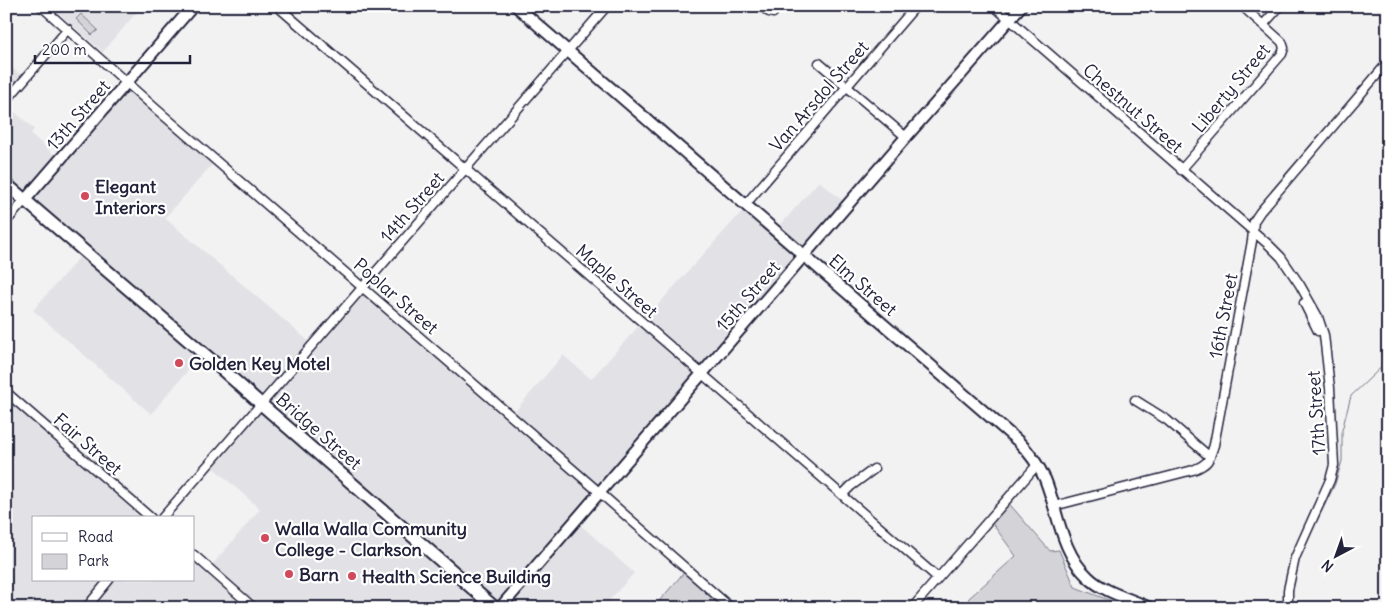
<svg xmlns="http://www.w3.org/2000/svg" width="1394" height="614" font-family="Delius,sans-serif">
  <rect width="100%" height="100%" fill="#f2f2f3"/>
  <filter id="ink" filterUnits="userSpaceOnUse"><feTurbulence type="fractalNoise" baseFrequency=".02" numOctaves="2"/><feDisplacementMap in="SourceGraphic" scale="10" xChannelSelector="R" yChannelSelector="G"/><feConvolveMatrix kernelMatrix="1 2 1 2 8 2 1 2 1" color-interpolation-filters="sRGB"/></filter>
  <g filter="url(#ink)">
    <path fill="#e2e2e6" d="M50,6h92l-39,46z
      M6,62l19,17 -19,22z
      M127,83l89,77 -51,58 147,126 51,-57 148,129 52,-61 28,24 156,-173 28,25 44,-50 29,24 -273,315 59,53 -25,28 6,7h-112l-120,-106 -8,9 105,94 1,3h-220l-49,-43 48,-56 -51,-45 52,-60 -58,-51 -52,61 -118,-104 51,-58 -59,-51 -19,21v-118l28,25 -3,5 29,26z
      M6,392l145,126h-117v62h160v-24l58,52h-246z"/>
    <path fill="#d3d3d8" stroke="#7a7a8a" d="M81,14l17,16 -6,5 -16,-16z
      M1006,500l44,51 9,-1 16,37 54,21h-153l-8,-9 48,-43 -27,-37z
      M687,569l44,39h-78z"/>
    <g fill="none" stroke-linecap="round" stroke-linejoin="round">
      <path stroke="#727282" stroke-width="1" d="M1319,517l16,-33 7,-23v-31l9,-34 37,-35"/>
      <g stroke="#22223b" stroke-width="11">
        <path id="minor" d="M41,6l114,102 444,384 132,116
          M277,6l661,572
          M761,6l8,6 4,1
          M994,6l275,239 12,12 19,28 18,32 6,18 6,53 4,77 -4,15 -35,78 -7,32v18
          M1263,25l17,-19
          M819,63l87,74
          M6,101l62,-72
          M1181,170l101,-116 2,-6 -2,-6 -40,-36
          M745,205l171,-199
          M6,222l19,-22
          M1304,303l14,28
          M6,392l145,126
          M1135,400l32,20 43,37
          M842,495l9,-9 23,-17
          M1054,506l139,-36c15,-6 16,-9 21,-25l38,-204 2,-20 6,-9 128,-150
          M162,518l445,-512
          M194,555l60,53
          M86,608l23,-28
          M912,608l125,-143"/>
      </g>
      <g stroke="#22223b" stroke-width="14">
        <path id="major" d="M516,6l502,435c11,11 20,23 27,38 13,32 16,73 43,98 15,15 43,22 62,31
          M25,200l168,-194
          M500,608l406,-471 115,-131"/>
      </g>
      <g stroke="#22223b" stroke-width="15">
        <path id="highway" d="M6,184l211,181 44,39 234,204"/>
      </g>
      <use href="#minor" stroke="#fff" stroke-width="8"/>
      <use href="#major" stroke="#fff" stroke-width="10"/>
      <use href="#highway" stroke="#fff" stroke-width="11"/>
    </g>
  </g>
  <g fill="#d1495b" stroke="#fff" stroke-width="2">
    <circle cx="85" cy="196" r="5"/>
    <circle cx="179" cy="363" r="5"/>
    <circle cx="265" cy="538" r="5"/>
    <circle cx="289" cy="574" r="5"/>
    <circle cx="352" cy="576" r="5"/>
  </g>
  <g text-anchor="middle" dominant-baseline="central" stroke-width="4.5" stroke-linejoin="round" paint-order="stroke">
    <g font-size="18" fill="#22223b" stroke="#fff">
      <text transform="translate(1231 88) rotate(-50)">Liberty Street</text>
      <text transform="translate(819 96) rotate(-49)">Van Arsdol Street</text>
      <text transform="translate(1133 108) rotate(41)">Chestnut Street</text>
      <text transform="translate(78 115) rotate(-49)">13th Street</text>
      <text transform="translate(412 207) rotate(-49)">14th Street</text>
      <text transform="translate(617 281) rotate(41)">Maple Street</text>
      <text transform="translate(863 285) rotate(41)">Elm Street</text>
      <text transform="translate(396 296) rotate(41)">Poplar Street</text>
      <text transform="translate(748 296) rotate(-49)">15th Street</text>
      <text transform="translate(1223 316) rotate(-79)">16th Street</text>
      <text transform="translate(1316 413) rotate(-94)">17th Street</text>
      <text transform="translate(319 431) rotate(41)">Bridge Street</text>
      <text transform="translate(88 444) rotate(41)">Fair Street</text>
    </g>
    <g font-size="18" font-weight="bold" fill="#22223b" stroke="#fff" text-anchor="start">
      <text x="95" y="186">Elegant<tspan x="95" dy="21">Interiors</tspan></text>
      <text x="189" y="363">Golden Key Motel</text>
      <text x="275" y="528">Walla Walla Community<tspan x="275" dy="21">College - Clarkson</tspan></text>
      <text x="299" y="574">Barn</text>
      <text x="362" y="576">Health Science Building</text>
    </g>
  </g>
  <rect width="1394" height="614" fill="none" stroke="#fff" stroke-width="25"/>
  <rect x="12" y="12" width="1369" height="589" fill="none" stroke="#22223b" stroke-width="2" filter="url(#ink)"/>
  <rect x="32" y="516" width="162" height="65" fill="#ffffff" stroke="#a7a7b1"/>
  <rect x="42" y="533" width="25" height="8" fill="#ffffff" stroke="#a7a7b1"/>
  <text x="78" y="542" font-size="15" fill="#22223b">Road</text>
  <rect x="42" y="554" width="25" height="15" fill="#d3d3d8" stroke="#a7a7b1"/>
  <text x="78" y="566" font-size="15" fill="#22223b">Park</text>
  <g transform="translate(1336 556) rotate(221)" stroke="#ffffff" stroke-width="4" paint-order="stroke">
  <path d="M0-4L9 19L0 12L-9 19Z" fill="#22223b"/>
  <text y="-8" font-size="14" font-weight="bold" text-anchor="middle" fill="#22223b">N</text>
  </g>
  <path d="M35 55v8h155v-8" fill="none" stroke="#22223b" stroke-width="2.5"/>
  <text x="42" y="55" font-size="15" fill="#22223b" stroke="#ffffff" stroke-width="4" paint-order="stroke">200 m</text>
</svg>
